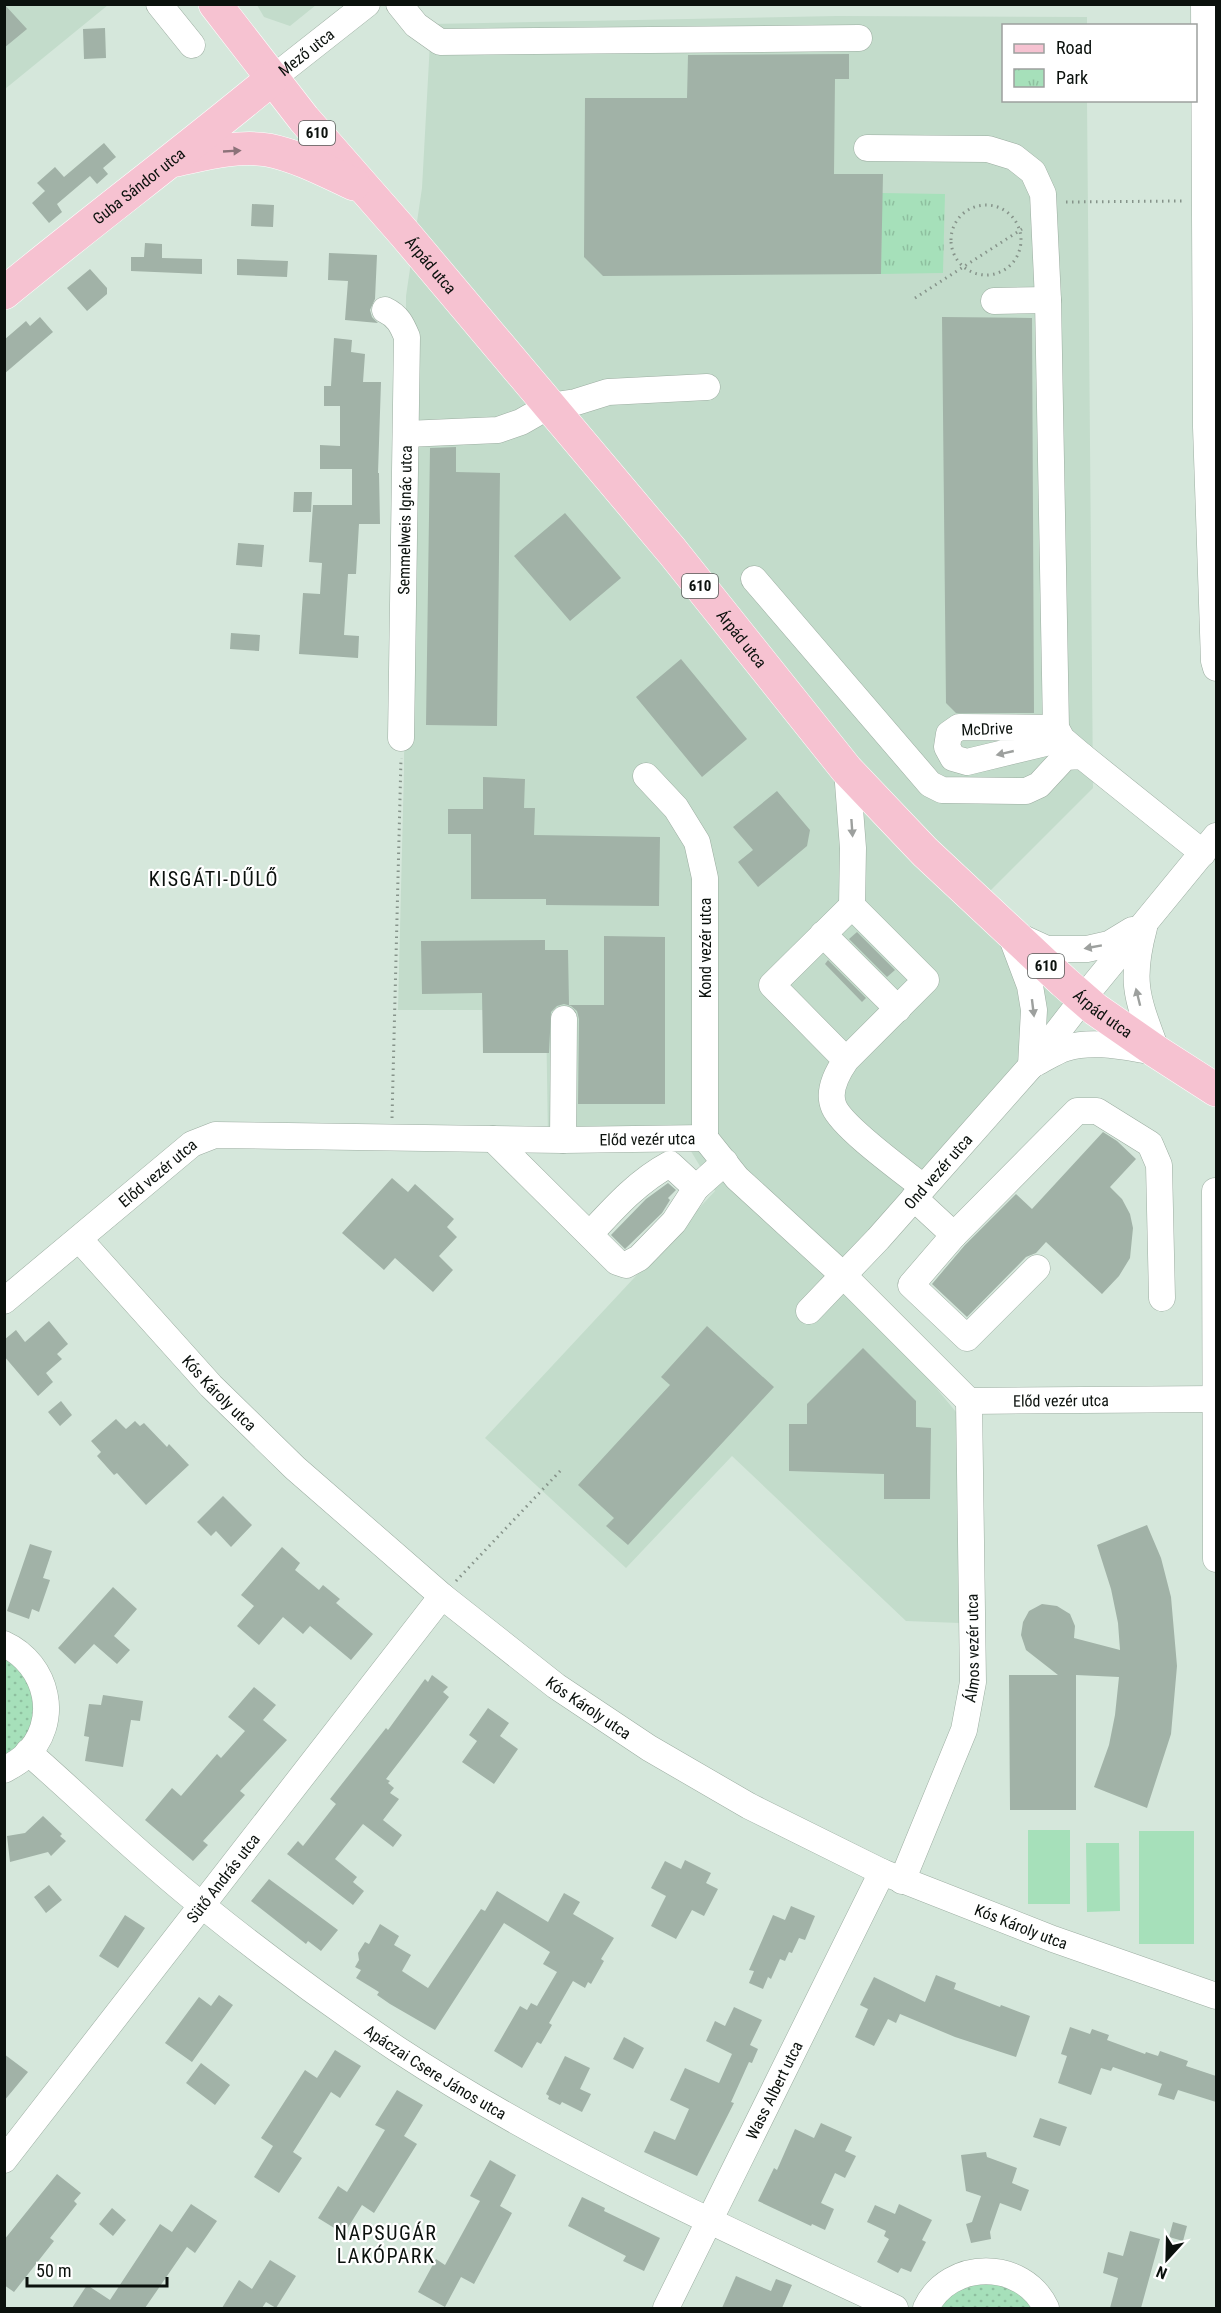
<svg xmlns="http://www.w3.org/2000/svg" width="1221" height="2313" font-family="'Roboto Condensed',sans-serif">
  <defs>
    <pattern id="grass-dots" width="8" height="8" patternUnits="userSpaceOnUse" patternTransform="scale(1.5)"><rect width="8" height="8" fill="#a6e0ba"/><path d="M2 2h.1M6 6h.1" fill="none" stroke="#8ebf9f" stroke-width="1.8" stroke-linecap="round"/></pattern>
    <pattern id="park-tufts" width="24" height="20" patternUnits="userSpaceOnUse" patternTransform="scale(1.5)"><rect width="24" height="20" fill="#a6e0ba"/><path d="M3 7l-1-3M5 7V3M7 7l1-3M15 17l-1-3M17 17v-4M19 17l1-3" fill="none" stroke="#8ebf9f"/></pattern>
  </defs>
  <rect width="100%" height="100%" fill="#d5e7db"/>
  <path fill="#c3dccb" d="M5,5h103l-103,84z
    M257,5h59l-26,21 -26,-9z
    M837,16l250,1v8l-83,1v74l83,1 6,687 -114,114 -139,-130 241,228 -238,275 113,137 4,211 -54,-2 -174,-165 -106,112 -141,-130 230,-247 -32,-53 -135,2 -2,-130h-148l6,-240 2,-474 16,-108 9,-164z"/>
  <path fill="url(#grass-dots)" d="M4,1654l8,3 23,33 -3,40 -12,17 -16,11z
    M987,2281c23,5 31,10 47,27h-96c16,-18 24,-23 49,-27z"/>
  <path fill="url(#park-tufts)" d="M882,193l63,1 -2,79 -62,1z"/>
  <path fill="#a6e0ba" d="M1028,1830h42v74h-42z
    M1139,1831h55v113h-55z
    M1086,1843h33l1,68 -33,1z"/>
  <path fill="#a1b2a7" d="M4,4l23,25 -23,19z
    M105,28l1,30 -22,1 -1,-30z
    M849,54v25h-14l-1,95h49l-2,100 -278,2 -19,-19 1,-159h102l1,-43z
    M104,143l12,14 -13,11 5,6 -11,10 -7,-8 -33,28 5,8 -13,11 -17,-20 13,-12 -8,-8 18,-16 9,10z
    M252,204l22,1 -1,22 -22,-1z
    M145,243l17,1v14l40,1v15l-71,-3v-14h13z
    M329,253l48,2 -2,44 -5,11 2,7 6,6 -33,-3 3,-39 -20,-1z
    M237,259l51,2 -1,16 -50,-2z
    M90,269l17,19v6l-20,17 -20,-23z
    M40,317l13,15 -49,42v-34l22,-19 4,5z
    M942,317l90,1 2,395h-78l-10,-10z
    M334,338l18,2 -1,12 14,2 -2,28h18l-3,91h1l1,51h-21l-3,50h-8l-4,61 15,1 -1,22 -59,-4 4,-61 17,1 2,-31 -13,-1 4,-57h39v-36h-32v-24l20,1v-40h-16v-20h7z
    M456,447v25l44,1 -3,253 -71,-1 4,-277z
    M294,492h18l-1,20h-18z
    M565,513l56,65 -51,43 -56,-65z
    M238,543l26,2 -2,22 -26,-2z
    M231,633l29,2 -1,16 -29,-2z
    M681,659l66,80 -45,38 -66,-80z
    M483,777l42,2 -1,29h11l-1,27 126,2 -1,69 -113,-1v-6h-75v-65h-23v-25h35z
    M777,791l33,39 -3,16 -49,41 -20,-25 15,-12 -20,-23z
    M857,932l38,38 -8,7 -38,-38z
    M604,936l61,1v167h-87l1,-85 -2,-8 -6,-5 -7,-2 -7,2 -6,6 -2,41h-66l-1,-60 -60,1 -1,-53 124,-1v10h23l1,55h35z
    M828,960l38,38 -4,4 -37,-38z
    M1103,1132l14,9 19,18 -26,28 12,12 8,15 3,14 -3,30 -11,18 -17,18 -56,-52 -10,11 -10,4 -59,60 -35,-33 33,-39 51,-51 16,15z
    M392,1178l16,14 7,-8 39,35 -7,8 10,10 -18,19 14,14 -20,22 -38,-34 -11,12 -42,-37z
    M668,1183l8,7 -8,8 2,2 -8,13 -37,36 -14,-14 35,-36z
    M49,1321l19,23 -11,10 5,5 -16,14 7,9 -15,14 -34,-40v-16l12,-10 9,12z
    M707,1326l67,61 -146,158 -22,-19 8,-8 -36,-33 92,-100 -9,-8z
    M863,1348l53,53v26l15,1 -1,71h-46v-25l-95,-3v-47h18v-20z
    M61,1401l11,14 -12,11 -12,-14z
    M116,1419l10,10 9,-8 5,5 4,-3 23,24 2,-3 20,21 -43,40 -29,-32 -3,2 -17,-19 4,-4 -10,-11z
    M223,1496l29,29 -21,22 -15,-16 -5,5 -14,-14z
    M1147,1525l14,33 10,39 6,69 -6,68 -24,74 -53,-21 15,-42 6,-30 4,-38 -43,-2v135h-66l-1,-135h49l-32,-25 -5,-15 2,-13 6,-11 13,-7 15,2 13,8 5,12 -1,12 46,12 -2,-27 -7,-34 -14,-44z
    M30,1544l22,7 -9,27 7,2 -11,32 -7,-3 -3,10 -22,-8z
    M282,1547l18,16 -5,7 24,20 4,-5 17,14 -4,4 37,31 -22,26 -41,-34 -7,8 -20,-17 -24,28 -22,-19 17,-20 -13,-11z
    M113,1587l24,22 -23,27 16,14 -13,14 -23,-20 -19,20 -17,-16z
    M432,1675l16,12 -5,5 6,5 -63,82 4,2 -2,2 6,5 -4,5 9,6 -16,21 19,15 -9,12 -30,-23 -28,35 22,18 -4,5 11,9 -11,14 -66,-51 11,-13 5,5 33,-42 -6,-5 56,-71 2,2 37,-51 3,3z
    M254,1687l22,18 -13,15 24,20 -47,51 5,4 -42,46 5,4 -15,16 -48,-41 27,-32 9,8 36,-42 4,4 24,-27 -17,-14z
    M103,1695l40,6 -3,20 -9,-1 -8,47 -38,-6 4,-24 -5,-1 5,-32 12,1z
    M488,1708l21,15 -9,13 18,13 -24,35 -32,-22 15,-21 -8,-6z
    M43,1816l19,18 -2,2 6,5 -15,15 -3,-4 -38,10 -3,-26 18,-3z
    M685,1860l26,13 -5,10 12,6 -14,27 -12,-6 -16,29 -25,-13 15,-30 -15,-8 14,-27 16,8z
    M269,1879l69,51 -17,21 -13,-10 -2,3 -55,-43z
    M49,1885l13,15 -16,13 -12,-16z
    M497,1891l51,31 16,-29 16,9 -7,12 41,24 -13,21 3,2 -13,23 -3,-2 -3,6 -12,-7 -24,42 3,2 -11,19 -4,-2 -15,26 -28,-17 26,-45 7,4 4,-7 6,3 20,-34 -14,-8 7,-12 -46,-29 -69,107 -45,-26 -13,-9 2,-3 -23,-14 5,-8 -6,-3 4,-7 -1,-7 7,-11 4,2 11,-20 19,12 -5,9 17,10 -9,16 26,17 53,-79 4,2z
    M791,1906l24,10 -10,24 -6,-2 -7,15 -3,-1 -4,9 -5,-2 -9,20 -3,-2 -5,12 -14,-6 5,-12 -5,-1 24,-55 12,5z
    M125,1915l20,13 -27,40 -19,-12z
    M936,1975l20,8 -2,6 46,18 1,-2 29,11 -14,41 -61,-20 -55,-23 -4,9 -8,-4 -14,27 -19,-9 13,-28 -8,-4 14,-28 51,25z
    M219,1995l14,10 -41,57 -27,-19 34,-46 12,9z
    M734,2007l28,13 -12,25 8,4 -6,14 -3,-1 -18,40 3,1 -37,73 -53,-24 10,-21 21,9 14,-31 -19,-9 15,-32 34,15 13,-29 -26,-13 9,-20 10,5z
    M1070,2027l20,7 2,-5 17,6 -2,5 38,14 1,-2 12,4 2,-5 28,10 -2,5 30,10v26l-38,-12 -4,10 -16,-5 4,-11 -49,-17 -2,4 -10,-3 -10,27 -33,-12 9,-27 -6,-2z
    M624,2037l20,11 -11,21 -20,-10z
    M335,2050l26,16 -21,32 -9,-6 -38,60 9,6 -23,35 -25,-16 19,-31 -12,-8 44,-68 12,8z
    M4,2054l24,18 -24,29z
    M565,2056l25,12 -10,21 11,5 -9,18 -20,-10 -2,3 -12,-6 1,-3 -3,-2z
    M201,2063l29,22 -15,20 -29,-22z
    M397,2090l26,15 -19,31 13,8 -43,69 -12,-8 -18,29 -26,-16 20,-32 9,6 38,-62 -10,-5z
    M1040,2118l27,9 -7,19 -27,-9z
    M821,2123l31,14 -7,14 11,5 -11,22 -10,-5 -14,30 13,6 -9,21 -13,-6 -1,2 -53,-25 16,-33 3,2 18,-41 19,9z
    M986,2152l1,5 30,11 -5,15 17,7 -8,21 -21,-8 -10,29 1,7 -20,4 -5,-19 6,-2 9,-26 -15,-5 -5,-36z
    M490,2160l26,15 -16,31 12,7 -38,71 -13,-7 -16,30 -27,-15 18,-33 9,6 35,-64 -10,-5z
    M57,2174l24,19 -7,8 3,3 -27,34 4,3 -40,51 -10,-7v-45z
    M582,2197l23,11 -1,3 56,27 -16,33 -21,-10 3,-5 -58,-30z
    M191,2204l26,17 -22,32 -8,-6 -42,61h-73l15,-23 23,15 50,-76 12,8z
    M899,2204l33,16 -10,20 4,2 -15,30 -10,-4 -3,5 -21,-11 12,-23 -5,-3 2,-5 -19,-9 8,-17 20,9z
    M112,2208l14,12 -13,16 -14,-12z
    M1173,2222l14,4 -4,15 -14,-4z
    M1130,2231l30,8 -19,69h-31l8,-30 -15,-5 5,-21 15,4z
    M270,2260l26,16 -20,32 -10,-6 -4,6h-40l17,-28 13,9z
    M736,2276l35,15 5,-12 16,6 -10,23h-60z"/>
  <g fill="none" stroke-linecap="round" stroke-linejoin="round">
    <g stroke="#9cada1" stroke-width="27">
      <g id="minor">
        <path d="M159,4l33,41"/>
        <path d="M399,4l17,21 24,17 419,-4"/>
        <path d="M1204,4l2,423 8,234 2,7"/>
        <path id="s1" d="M273,78l94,-74"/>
        <path d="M867,148l121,1 26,8 19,15 10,22 5,106 8,428 6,11 20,17"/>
        <path d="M994,301l54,-1"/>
        <path d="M385,310c13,6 17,15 22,27l-6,401"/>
        <path d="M406,434l92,-4 23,-8 28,-16 27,-4 32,-10 99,-5"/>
        <path d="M754,579l176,205 12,6 84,1 13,-6 26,-28 17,-1 121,97"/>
        <path d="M1056,728l-97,-1 -10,7 -2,13 6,11 14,4 95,-23"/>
        <path d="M847,770l6,78 -1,58"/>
        <path d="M646,776l30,32 21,34 8,36v260"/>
        <path d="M1010,933l20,53 4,24 -3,56"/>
        <path d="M823,934l75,75"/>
        <path d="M1023,938l24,11h40l22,-5 23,-14"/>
        <path d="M846,1060l-74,-75 80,-79 74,74 -80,80c-9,13 -19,31 -12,47 9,21 69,64 89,80"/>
        <path d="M1036,1063c10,-5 20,-12 30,-15 29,-9 62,0 91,4 -19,-52 -28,-68 -13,-124"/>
        <path id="s2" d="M705,1138l32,40 106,97 126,126 247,-2"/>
        <path d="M493,1139l124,123 9,3 13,-7 35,-36 22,-34 29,-26"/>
        <path d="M563,1140l1,-121"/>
        <path d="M1215,1191l1,368"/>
        <path d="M914,1198l40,37 -43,50 56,53 70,-70"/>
        <path d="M590,1234c24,-26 48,-53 80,-70l26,24"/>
        <path d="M954,1235l123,-124h20l53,33 9,21 3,133"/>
        <path id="s3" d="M80,1240l131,146 84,82 147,128 114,90 93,62 100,58 133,66 171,67 163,57"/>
        <path id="s4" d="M4,1301l188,-157 23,-9 348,5 142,-2"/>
        <path id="s5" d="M809,1311l69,-72 153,-173 62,-80 123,-150"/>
        <path d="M4,1644c44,20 58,79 20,113 -5,5 -13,9 -20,13"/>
        <path id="s6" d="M28,1752c59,52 115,107 176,155 62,50 127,98 193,142 157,103 329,180 498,259"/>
        <path id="s7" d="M902,1881l62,-151 9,-48 -4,-281"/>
        <path id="s8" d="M4,2160l438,-564"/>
        <path id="s9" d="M666,2308l216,-436"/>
        <path d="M926,2308c23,-49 97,-49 120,0"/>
      </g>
    </g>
    <g stroke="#fff" stroke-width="34">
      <g id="major">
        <path id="s10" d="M215,4l89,115 100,114 268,318 175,219 78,82 139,130 31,27 62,43 59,38"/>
        <path d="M176,160c29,-6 62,-15 92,-10 30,6 58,21 86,34"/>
        <path id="s11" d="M4,293c89,-73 181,-142 269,-215"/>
      </g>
    </g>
    <path stroke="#86938a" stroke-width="3" stroke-dasharray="1.5 4.5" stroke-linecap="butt" d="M1066,202l116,-1
      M951 240a35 35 0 1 1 70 0a35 35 0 1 1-70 0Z
      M915,298l107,-69
      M392,1118l9,-360
      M456,1581l106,-112"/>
    <use href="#minor" stroke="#fff" stroke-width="26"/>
    <use href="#major" stroke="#f6c2d1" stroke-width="33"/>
  </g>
  <defs><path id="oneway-solid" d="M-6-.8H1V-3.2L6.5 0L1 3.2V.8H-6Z" transform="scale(1.5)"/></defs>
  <use fill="#8c7279" href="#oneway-solid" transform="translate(232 151) rotate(-3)"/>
  <g fill="#9da09e">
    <use href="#oneway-solid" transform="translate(1005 753) rotate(167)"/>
    <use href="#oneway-solid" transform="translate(852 828) rotate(86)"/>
    <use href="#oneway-solid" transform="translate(1093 947) rotate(170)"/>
    <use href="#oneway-solid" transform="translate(1138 997) rotate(-104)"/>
    <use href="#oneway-solid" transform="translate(1033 1008) rotate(83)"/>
  </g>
  <g text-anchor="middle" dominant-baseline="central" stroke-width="4.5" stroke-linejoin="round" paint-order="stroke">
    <g fill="#fff" stroke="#545856" stroke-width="1.5">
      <rect x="299" y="121" width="36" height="24" rx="4.5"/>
      <rect x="682" y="574" width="36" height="24" rx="4.5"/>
      <rect x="1028" y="954" width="36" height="24" rx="4.5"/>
    </g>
    <g font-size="15" font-weight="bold" fill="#0b110d">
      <text x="317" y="133">610</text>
      <text x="700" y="586">610</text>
      <text x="1046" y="966">610</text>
    </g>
    <g font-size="16" fill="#0b110d" stroke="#fff">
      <text stroke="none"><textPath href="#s1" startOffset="42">Mező utca</textPath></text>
      <text stroke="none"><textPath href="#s11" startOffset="172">Guba Sándor utca</textPath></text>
      <text stroke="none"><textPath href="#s10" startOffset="339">Árpád utca</textPath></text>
      <text transform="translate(405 520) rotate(-89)">Semmelweis Ignác utca</text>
      <text stroke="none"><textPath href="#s10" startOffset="825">Árpád utca</textPath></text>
      <text transform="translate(987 729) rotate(-2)">McDrive</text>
      <text transform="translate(705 948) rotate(-90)">Kond vezér utca</text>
      <text stroke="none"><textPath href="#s10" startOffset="1347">Árpád utca</textPath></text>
      <text stroke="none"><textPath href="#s4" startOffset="702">Előd vezér utca</textPath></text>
      <text stroke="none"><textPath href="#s5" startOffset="190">Ond vezér utca</textPath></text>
      <text stroke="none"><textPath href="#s4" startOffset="200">Előd vezér utca</textPath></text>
      <text stroke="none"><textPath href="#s3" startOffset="207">Kós Károly utca</textPath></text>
      <text stroke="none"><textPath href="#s2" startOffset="465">Előd vezér utca</textPath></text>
      <text stroke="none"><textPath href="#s7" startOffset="246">Álmos vezér utca</textPath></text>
      <text stroke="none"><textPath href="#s3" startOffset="693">Kós Károly utca</textPath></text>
      <text stroke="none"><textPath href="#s8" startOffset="357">Sütő András utca</textPath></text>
      <text stroke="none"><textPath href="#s3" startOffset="1179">Kós Károly utca</textPath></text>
      <text stroke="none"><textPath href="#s6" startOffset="519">Apáczai Csere János utca</textPath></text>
      <text stroke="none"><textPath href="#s9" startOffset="243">Wass Albert utca</textPath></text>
    </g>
    <g font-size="20" letter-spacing="1.5" fill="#0b110d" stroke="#fff">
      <text x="214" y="879">KISGÁTI-DŰLŐ</text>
      <text x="386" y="2233">NAPSUGÁR<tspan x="386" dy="23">LAKÓPARK</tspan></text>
    </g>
  </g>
  <rect width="1221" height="2313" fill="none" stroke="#0b110d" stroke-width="12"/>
  <rect x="1002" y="24" width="195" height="78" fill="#ffffff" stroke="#9da09e" stroke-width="1.5"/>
  <rect x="1014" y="44" width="30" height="9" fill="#f6c2d1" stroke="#9da09e" stroke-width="1.5"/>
  <text x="1056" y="54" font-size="18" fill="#0b110d">Road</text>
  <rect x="1014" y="69" width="30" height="18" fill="url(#park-tufts)" stroke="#9da09e" stroke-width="1.5"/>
  <text x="1056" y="84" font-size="18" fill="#0b110d">Park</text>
  <g transform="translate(1167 2259) rotate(202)" stroke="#ffffff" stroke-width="4.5" paint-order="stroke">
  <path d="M0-4.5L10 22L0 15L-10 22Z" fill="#0b110d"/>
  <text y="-9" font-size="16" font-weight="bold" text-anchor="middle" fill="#0b110d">N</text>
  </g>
  <path d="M27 2277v9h140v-9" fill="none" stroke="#0b110d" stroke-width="3"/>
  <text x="36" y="2277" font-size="18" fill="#0b110d" stroke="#ffffff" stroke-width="4.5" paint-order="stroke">50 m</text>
</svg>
